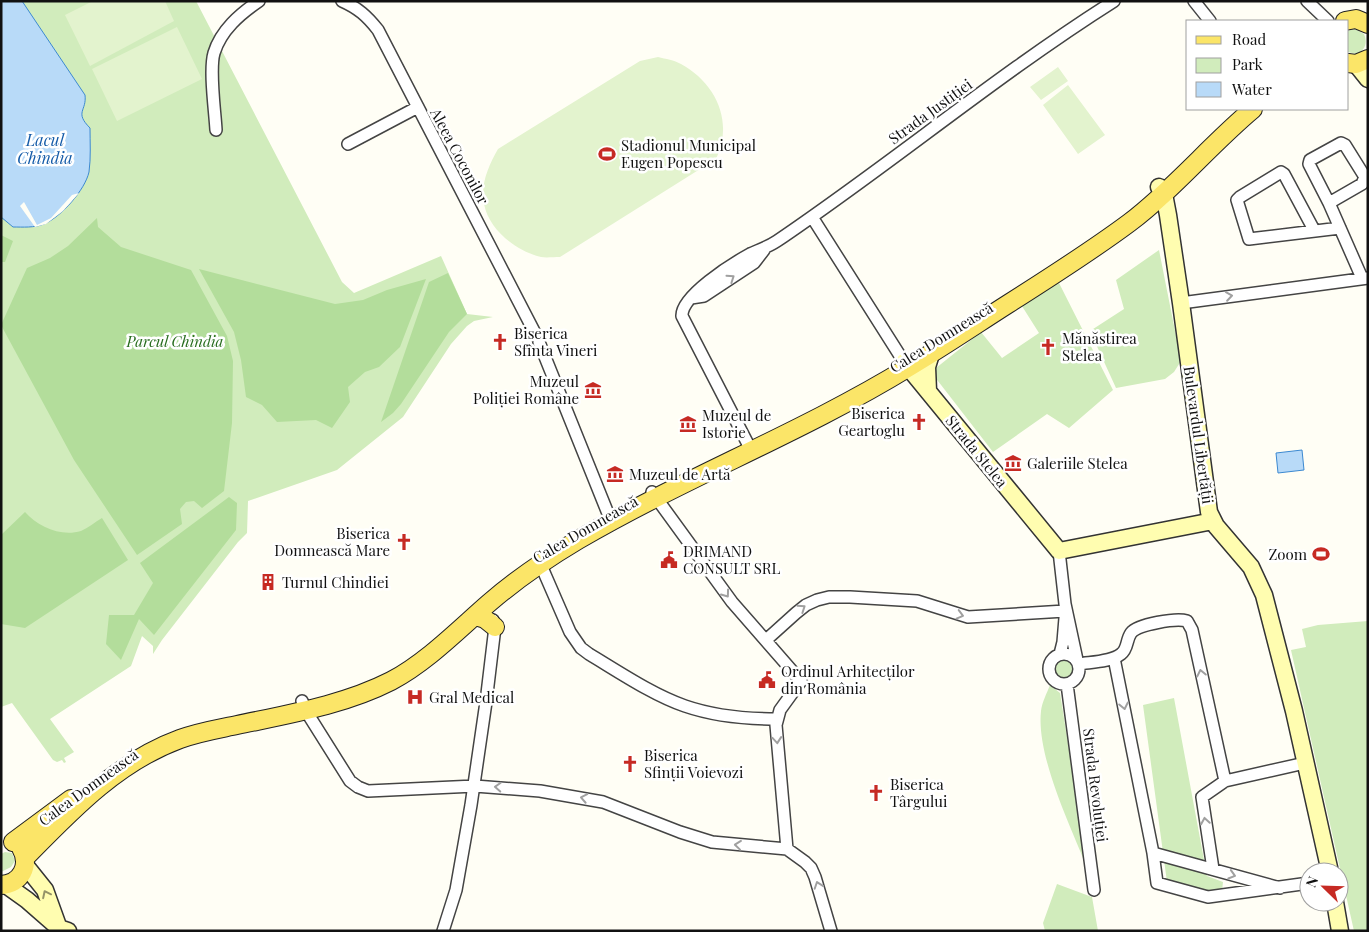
<svg xmlns="http://www.w3.org/2000/svg" width="1369" height="932" font-family="'Playfair Display',serif">
  <rect width="100%" height="100%" fill="#fffef5"/>
  <path fill="#d1ecbc" d="M1,1h195l146,281 12,11 87,-37 26,58 26,3 -19,4 -7,5 -16,18 -48,73 -66,53 -89,31 -1,32 -9,9 -76,98 -9,14v-8l-11,-10 -11,30 -81,53 24,33 -10,6 2,4 -2,1 -2,-3 -5,2 -4,-2 -41,-57 -11,4z
    M1353,29l4,1 7,4c4,9 1,17 -8,20l-8,-2v-21z
    M1159,250l22,111 -7,11 -9,7 -49,9 -26,-57 34,-22 -8,-29z
    M1058,281l55,109 -44,38 -22,-14 -54,38 -62,-80 50,-40 21,26 37,-25 -19,-30z
    M1368,621v310h-14l-63,-281 15,-3 -4,-18 16,-4z
    M1053 669a11 11 0 1 1 22 0a11 11 0 1 1-22 0Z
    M1050,685l10,8 28,177c-17,-43 -52,-114 -47,-159 1,-9 6,-18 9,-26z
    M1174,698l33,178 16,6 -1,9 -12,2 -43,-11 -24,-177z
    M5,852l7,1 3,8 -4,6 -10,5v-18z
    M1057,884l35,13 6,34h-53l-2,-8z"/>
  <path fill="#b3dd9b" d="M97,218l1,9 23,20 70,23 36,66 6,25 -1,62 -8,68 -22,17 -8,-7 -8,1 -6,7 2,15 -45,31 -63,-95 -73,-135 26,-57 23,-10 18,-12z
    M1,235l12,6 -8,21h-4z
    M199,269l136,35 28,-4 24,-10 39,-11 -26,68 -21,20 -14,5 -17,15 2,15 -18,26 -16,-8 -39,2 -15,-17 -16,-8 -5,-37 -7,-28z
    M448,273l19,41 -18,18 -48,72 -8,9 -12,9 48,-140z
    M229,497l8,6 -1,27 -82,105 -15,-16 -18,41 -15,-16 3,-29h25l19,-32 -13,-20z
    M25,512c13,15 36,25 56,19 7,-3 14,-9 21,-13l26,42 -103,68 -24,-4v-89z"/>
  <path fill="#e3f3ce" d="M93,1h72l9,20 -84,45 -25,-51z
    M177,27l25,52 -85,42 -25,-52z
    M658,57c8,2 16,3 23,7 35,19 53,58 35,95l-156,98c-6,0 -14,1 -19,0 -25,-6 -52,-27 -57,-53 -4,-20 5,-39 14,-55l142,-88z
    M1058,67l10,14 -27,19 -11,-13z
    M1068,85l37,50 -27,19 -35,-49z"/>
  <path fill="#b8daf8" stroke="#3c89d1" d="M1,1h21l63,94c2,16 -11,17 5,33 0,14 1,30 -1,44 -4,18 -28,45 -45,52 -10,4 -21,3 -31,3l-12,-10z
    M1302,450l2,20 -26,3 -2,-20z"/>
  <path fill="#fffef5" d="M79,193l-16,18 -17,13 -11,3 -15,-21 4,-4 13,23 14,-7 21,-23z"/>
  <g fill="none" stroke-linecap="round" stroke-linejoin="round">
    <g stroke="#444" stroke-width="14">
      <path id="street" d="M342,1c16,7 25,15 36,29l159,307
        M1194,1l16,20
        M1307,1l21,20
        M216,130c-1,-19 -7,-60 -2,-77 7,-23 26,-39 45,-52
        M348,144l70,-37
        M1329,203l33,-19 3,-7 -20,-32 -4,-2 -31,17 -1,4 20,39 33,75
        M812,217l92,145
        M1314,230l-30,-56 -3,-2 -41,25 -3,3 12,39 91,-11
        M691,298l13,-2 50,-33 10,-13
        M1181,303l187,-25
        M539,342l72,179
        M751,450l-69,-134c-1,-20 50,-52 68,-62 9,-4 18,-7 27,-13 114,-77 220,-166 337,-240
        M652,492l80,110 69,79 -21,29 -4,15 11,124
        M1059,551l6,53 12,56
        M540,563l30,69 11,16 8,6c30,18 64,41 96,52 29,10 62,13 92,13
        M766,640l30,-27 10,-8 11,-5 12,-3h21l67,4 51,16 97,-6
        M1049 669a15 15 0 1 1 30 0a15 15 0 1 1-30 0Z
        M1060,654l3,-12 2,-24
        M1114,658l39,195 127,35
        M1079,664c12,-2 32,-2 42,-10 7,-5 5,-14 10,-21 7,-9 45,-15 56,-12l5,9 33,151 -23,16 11,72
        M1067,684l27,206
        M302,701l4,10 44,70 8,6 10,4 107,-5 65,5 63,11 77,30 32,10 75,7 18,13 6,6 4,9 16,54
        M1225,781l80,-18
        M1153,853l4,30 51,14 101,-14
        M443,931l13,-41 15,-85 15,-103 9,-75 -2,-7"/>
    </g>
    <g stroke="#333" stroke-width="19">
      <path id="secondary" d="M1356,64l12,15
        M1159,187l5,7 4,21 13,88 28,209 7,14 35,41 13,28 30,116 36,161
        M904,362l155,189 154,-30
        M928,391l-1,-24 4,-13
        M25,865l20,25 13,36
        M6,885l21,15 32,28 9,3
        M1335,902l5,29"/>
    </g>
    <g stroke="#222" stroke-width="20">
      <path id="primary" d="M1345,21l11,-2 12,5
        M1348,63l8,1 12,-5
        M475,616l10,3 10,8
        M13,842l58,-43
        M25,858c46,-47 92,-96 155,-119 19,-7 38,-10 57,-14 52,-11 107,-20 154,-44 36,-19 68,-52 98,-78 28,-24 57,-44 89,-63 108,-63 225,-108 331,-173 34,-20 66,-42 99,-63 41,-26 82,-52 121,-81 45,-34 81,-78 124,-114
        M1,885c20,-1 30,-20 20,-37"/>
    </g>
    <use href="#street" stroke="#fff" stroke-width="11"/>
    <use href="#secondary" stroke="#fffdb0" stroke-width="16"/>
    <use href="#primary" stroke="#fbe568" stroke-width="18"/>
  </g>
  <defs><path id="oneway-chevron" d="M-2-3.5L2.5 0L-2 3.5" fill="none" stroke-width="1.6" stroke-linecap="round" stroke-linejoin="round" transform="scale(1.25)"/></defs>
  <g stroke="#a0a0a0">
    <use href="#oneway-chevron" transform="translate(731 278) rotate(-34)"/>
    <use href="#oneway-chevron" transform="translate(1229 296) rotate(-8)"/>
    <use href="#oneway-chevron" transform="translate(726 594) rotate(54)"/>
    <use href="#oneway-chevron" transform="translate(802 608) rotate(-34)"/>
    <use href="#oneway-chevron" transform="translate(960 615) rotate(15)"/>
    <use href="#oneway-chevron" transform="translate(1201 673) rotate(-102)"/>
    <use href="#oneway-chevron" transform="translate(1124 706) rotate(78)"/>
    <use href="#oneway-chevron" transform="translate(777 740) rotate(85)"/>
    <use href="#oneway-chevron" transform="translate(498 787) rotate(-177)"/>
    <use href="#oneway-chevron" transform="translate(584 798) rotate(-169)"/>
    <use href="#oneway-chevron" transform="translate(1205 821) rotate(-99)"/>
    <use href="#oneway-chevron" transform="translate(738 845) rotate(-174)"/>
    <use href="#oneway-chevron" transform="translate(1232 875) rotate(17)"/>
    <use href="#oneway-chevron" transform="translate(818 885) rotate(-109)"/>
  </g>
  <use stroke="#949368" href="#oneway-chevron" transform="translate(46 894) rotate(-116)"/>
  <defs>
    <g id="stadium-bare" transform="scale(1.35)"><path d="M0-5a6.5 5 0 1 0 0 10a6.5 5 0 1 0 0-10ZM-3.5-1.8h7v3.6h-7Z" fill="#c62a23" stroke="#fff" stroke-width="2.5" paint-order="stroke"/></g>
    <g id="church-bare" transform="scale(1.35)"><path d="M-1.2-6h2.4v3.5h3.3v2.4h-3.3V6h-2.4V-.1h-3.3v-2.4h3.3Z" fill="#c62a23" stroke="#fff" stroke-width="2.5" paint-order="stroke"/></g>
    <g id="museum-bare" transform="scale(1.35)"><path d="M0-6L6-3V-2H-6V-3ZM-5-1h2V3h-2ZM-1-1h2V3h-2ZM3-1h2V3H3ZM-6 4H6V6H-6Z" fill="#c62a23" stroke="#fff" stroke-width="2.5" paint-order="stroke"/></g>
    <g id="civic-bare" transform="scale(1.35)"><path d="M-.6-6.5H3V-4.5H.6V-3L4-1V1h2V6H-6V1h2V-1L-.6-3ZM-1.2 2.5V6h2.4V2.5Z" fill="#c62a23" stroke="#fff" stroke-width="2.5" paint-order="stroke"/></g>
    <g id="building-bare" transform="scale(1.35)"><path d="M-4-6H4V6H1V3H-1V6H-4ZM-2.5-4.3h1.7v1.8h-1.7ZM.8-4.3h1.7v1.8H.8ZM-2.5-1h1.7V.8h-1.7ZM.8-1h1.7V.8H.8Z" fill="#c62a23" stroke="#fff" stroke-width="2.5" paint-order="stroke"/></g>
    <g id="hospital-bare" transform="scale(1.35)"><path d="M-5-5h3v3.5h4V-5h3V5h-3V1.5h-4V5h-3Z" fill="#c62a23" stroke="#fff" stroke-width="2.5" paint-order="stroke"/></g>
  </defs>
  <g fill-rule="evenodd">
    <use href="#stadium-bare" x="607" y="154"/>
    <use href="#church-bare" x="500" y="342"/>
    <use href="#church-bare" x="1048" y="347"/>
    <use href="#museum-bare" x="593" y="390"/>
    <use href="#church-bare" x="919" y="422"/>
    <use href="#museum-bare" x="688" y="424"/>
    <use href="#museum-bare" x="1013" y="463"/>
    <use href="#museum-bare" x="615" y="474"/>
    <use href="#church-bare" x="404" y="542"/>
    <use href="#stadium-bare" x="1321" y="554"/>
    <use href="#civic-bare" x="669" y="560"/>
    <use href="#building-bare" x="268" y="582"/>
    <use href="#civic-bare" x="767" y="680"/>
    <use href="#hospital-bare" x="415" y="697"/>
    <use href="#church-bare" x="630" y="764"/>
    <use href="#church-bare" x="876" y="793"/>
  </g>
  <g text-anchor="middle" dominant-baseline="central" stroke-width="5" stroke-linejoin="round" paint-order="stroke">
    <g font-size="15" fill="#111" stroke="#fff">
      <text transform="translate(930 111) rotate(-36)">Strada Justiției</text>
      <text transform="translate(460 156) rotate(62)">Aleea Coconilor</text>
      <text transform="translate(941 337) rotate(-32)">Calea Domnească</text>
      <text transform="translate(1199 435) rotate(82)">Bulevardul Libertății</text>
      <text transform="translate(977 451) rotate(51)">Strada Stelea</text>
      <text transform="translate(585 529) rotate(-30)">Calea Domnească</text>
      <text transform="translate(1096 785) rotate(83)">Strada Revoluției</text>
      <text transform="translate(88 787) rotate(-36)">Calea Domnească</text>
    </g>
    <g font-size="15" fill="#111" stroke="#fff" text-anchor="start">
      <text x="621" y="145">Stadionul Municipal<tspan x="621" dy="17">Eugen Popescu</tspan></text>
      <text x="514" y="333">Biserica<tspan x="514" dy="17">Sfînta Vineri</tspan></text>
      <text x="1062" y="338">Mănăstirea<tspan x="1062" dy="17">Stelea</tspan></text>
      <text x="579" y="381" text-anchor="end">Muzeul<tspan x="579" dy="17">Poliției Române</tspan></text>
      <text x="905" y="413" text-anchor="end">Biserica<tspan x="905" dy="17">Geartoglu</tspan></text>
      <text x="702" y="415">Muzeul de<tspan x="702" dy="17">Istorie</tspan></text>
      <text x="1027" y="463">Galeriile Stelea</text>
      <text x="629" y="474">Muzeul de Artă</text>
      <text x="390" y="533" text-anchor="end">Biserica<tspan x="390" dy="17">Domnească Mare</tspan></text>
      <text x="683" y="551">DRIMAND<tspan x="683" dy="17">CONSULT SRL</tspan></text>
      <text x="1307" y="554" text-anchor="end">Zoom</text>
      <text x="282" y="582">Turnul Chindiei</text>
      <text x="781" y="671">Ordinul Arhitecților<tspan x="781" dy="17">din România</tspan></text>
      <text x="429" y="697">Gral Medical</text>
      <text x="644" y="755">Biserica<tspan x="644" dy="17">Sfinții Voievozi</tspan></text>
      <text x="890" y="784">Biserica<tspan x="890" dy="17">Târgului</tspan></text>
    </g>
    <g font-size="15" font-style="italic" fill="#276c1e" stroke="#fff">
      <text x="175" y="341">Parcul Chindia</text>
    </g>
    <g font-size="16" font-style="italic" fill="#145ba8" stroke="#fff">
      <text x="45" y="139">Lacul<tspan x="45" dy="18">Chindia</tspan></text>
    </g>
  </g>
  <rect width="1369" height="932" fill="none" stroke="#111111" stroke-width="5"/>
  <rect x="1186" y="20" width="162" height="90" fill="#ffffff" stroke="#a0a0a0"/>
  <rect x="1196" y="36" width="25" height="8" fill="#fbe568" stroke="#a0a0a0"/>
  <text x="1232" y="45" font-size="15" fill="#111111">Road</text>
  <rect x="1196" y="58" width="25" height="15" fill="#d1ecbc" stroke="#a0a0a0"/>
  <text x="1232" y="70" font-size="15" fill="#111111">Park</text>
  <rect x="1196" y="82" width="25" height="15" fill="#b8daf8" stroke="#a0a0a0"/>
  <text x="1232" y="95" font-size="15" fill="#111111">Water</text>
  <g transform="translate(1324 887) rotate(293)"><circle r="24" fill="#ffffff" stroke="#a0a0a0"/>
  <path d="M0-4L9 19L0 12L-9 19Z" fill="#c62a23"/>
  <text y="-8" font-size="14" font-weight="bold" text-anchor="middle" fill="#111111">N</text>
  </g>
</svg>
